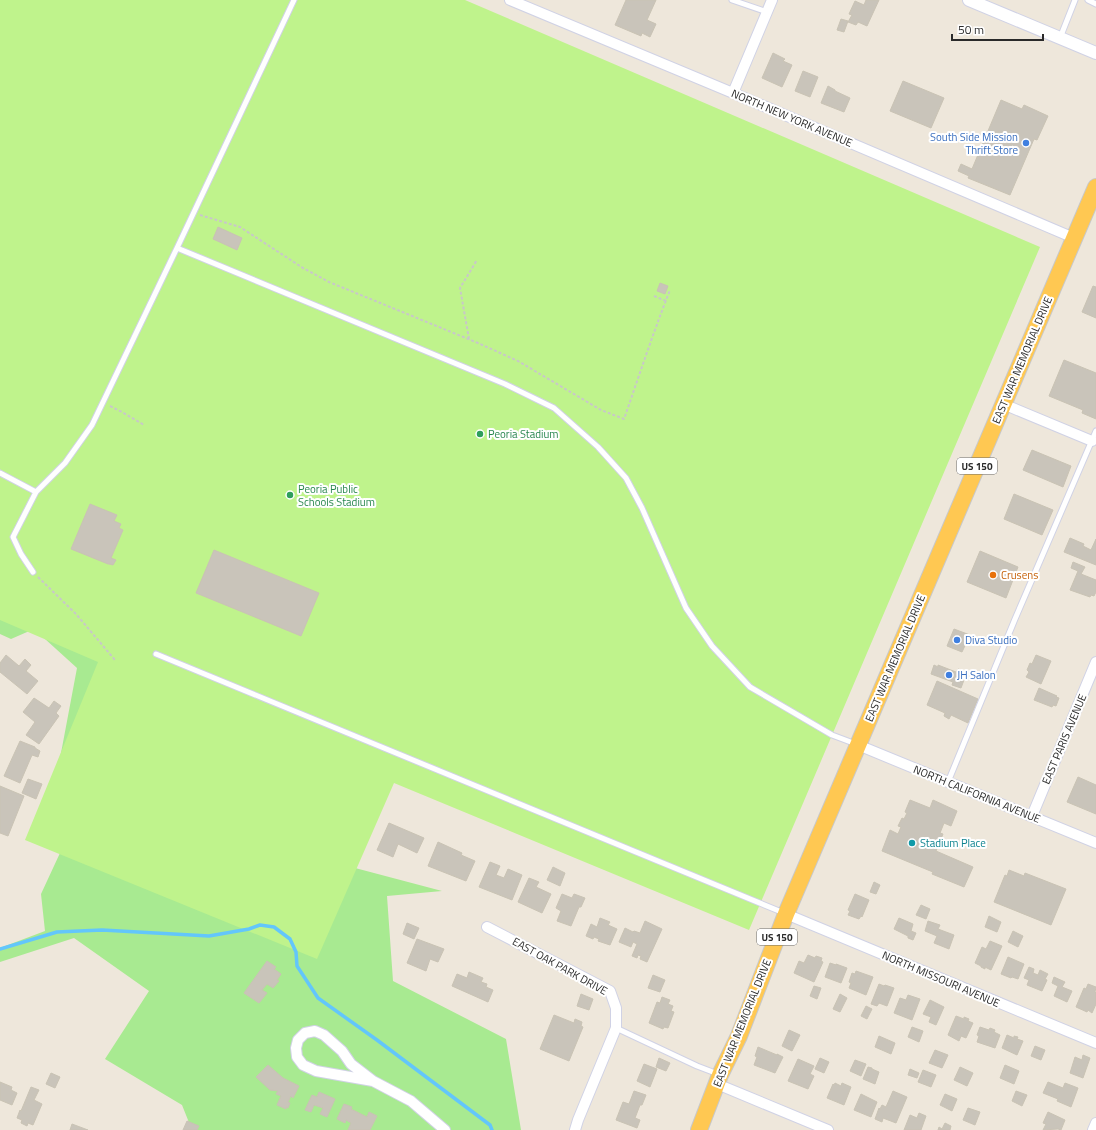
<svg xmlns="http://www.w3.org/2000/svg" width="1096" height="1130" font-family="'Titillium Web',sans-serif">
  <rect width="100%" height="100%" fill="#eee7db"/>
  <path fill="#a8ea91" d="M0,572l340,292 102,27 -55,5 6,85 113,58 15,91h-329l-10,-25 -77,-46 44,-68 -75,-53 -74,24v-14l45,-17 -4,-37 19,-41 -5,-68 22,-117 -43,-39 -23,10 -11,-5z"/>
  <path fill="#bff38c" d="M0,0h465l575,247 -291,683 -355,-147 -77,176 -292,-119 73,-178 -98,-42z"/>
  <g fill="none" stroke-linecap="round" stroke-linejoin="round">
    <path stroke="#63c6fb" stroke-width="3.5" d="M0,949l57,-17 45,-2 107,6 40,-7 11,-4 14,2 16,12 6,13 1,14 21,32 59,42 113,85 2,5"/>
  </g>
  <path fill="#c9c4ba" stroke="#c9c3b4" d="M626,0h30l-9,20 9,4 -6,13 -8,-4 -1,3 -26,-11z
    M866,0h13l-12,26 -9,-4 -2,3 -8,-3 4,-7 -3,-1 6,-13 9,4z
    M841,19l7,2 -4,11 -7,-2z
    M773,53l12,6 -2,2 9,4 -10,22 -20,-9z
    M803,71l15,6 -8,20 -15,-6z
    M903,81l41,17 -13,30 -41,-17z
    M828,86l7,4v1l15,7 -6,14 -23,-9z
    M1001,100l21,9 2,-4 24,11 -11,24 -3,-1 -24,56 -42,-17 1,-2 -11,-5 3,-7 11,5z
    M218,227l24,11 -5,12 -24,-11z
    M660,283l8,3 -3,8 -8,-3z
    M1093,286l3,1v31l-14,-6z
    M1064,360l32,13v46l-14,-6 1,-3 -34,-14z
    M1032,450l39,16 -8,21 -40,-17z
    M1014,494l39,16 -11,25 -38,-16z
    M90,504l27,11 -3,6 7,3 -2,4 4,2 -12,28 5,2 -3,5 -4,-1h-1l-37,-15z
    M1070,538l14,6 -1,2 8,4 5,-11v26l-32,-13z
    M214,550l105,43 -18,43 -105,-43z
    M980,551l38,16 -12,31 -39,-16z
    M1073,562l12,5 -4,7 15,6v12l-2,4 -3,-1 -1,2 -20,-7 8,-19 -7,-3z
    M954,629l16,6 -8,17 -15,-6z
    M6,655l13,11 6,-7 6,6 -5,6 12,10 -11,13 -27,-22v-9z
    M1036,655l15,6 -10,23 -15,-7 3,-5 -2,-2 3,-7 2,1z
    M934,665l4,2v-2l18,7 2,-3 9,3 -6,16 -9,-3 1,-3 -22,-8z
    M937,681l41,18 -10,24 -17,-8 -2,4 -5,-3 1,-3 -18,-8z
    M1039,688l18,8 -1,1 3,1 -3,8 -3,-1 -1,2 -18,-7z
    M34,698l15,10 5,-7 7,5 -5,7 3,3 -20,28 -13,-9 9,-13 -12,-10z
    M20,741l15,6v1l5,3 -2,6 -6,-2 -12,28 -16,-7z
    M1078,777l18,8v29l-29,-12z
    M28,779l14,5 -6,15 -14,-6z
    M0,786l24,10 -16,40 -8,-3z
    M910,800l20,8 3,-8 24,11 -6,15 -7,-3 -4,10 3,1 -7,17 37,16 -9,20 -32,-13 1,-2 -5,-2 -46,-19 8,-21 8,4 3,-7 -3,-1 4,-8 2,1 3,-6 -2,-1z
    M389,823l35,15 -7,15 -19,-9 -5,13 -16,-7z
    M438,842l24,11 -1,2 14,6 -9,20 -38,-15z
    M490,862l10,4 -4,9 8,3 4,-9 14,6 -10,25 -33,-13z
    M553,867l12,6 -5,13 -13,-6z
    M1009,870l15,6 1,-3 41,16 -15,36 -57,-23 11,-27 2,1z
    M529,878l10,4 -3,5 15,7 -9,19 -24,-11z
    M874,882l6,3 -4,9 -6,-2z
    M562,894l10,4 2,-4 11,4 -4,9h-2l-8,19 -14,-5 4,-10 -5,-3z
    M855,894l14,6 -7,17 -1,-1 -2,3 -11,-4 2,-4 -2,-1z
    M921,905l9,4 -4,10 -10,-4z
    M989,916l12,6 -4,10 -12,-5z
    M600,918l10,4 -2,3 9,4 -7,16 -12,-4 1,-2 -5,-2 -1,2 -7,-3 5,-12 6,3z
    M899,918l14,6 -2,7 5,2 -3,7 -5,-2v-2l-14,-7z
    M645,921l17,8 -15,33 -7,-3 1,-3 -3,-1 -1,3 -5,-2 5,-12 -4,-2 -2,5 -12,-5 6,-14 8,4 1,-1 6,2z
    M928,921l12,4 -2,4 16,6 -5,14 -15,-6 3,-7 -12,-5z
    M407,923l12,5 -5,11 -11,-5z
    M1013,931l10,5 -5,11 -10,-5z
    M417,939l27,10 -6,13 -8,-3 -4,12 -19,-8z
    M990,941l12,5 -11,24 -6,-3v2l-4,-2v-1l-6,-3 7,-16 4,2z
    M808,955l7,3 1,-2 6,2 -1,3 2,1 -9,20 -20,-9 5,-12 5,2z
    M1008,957l16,7 -6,15 -6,-2 -1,1 -10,-4z
    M267,961l9,6 -2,2 7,5 -4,6 2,1 -6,7 -6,-4 -5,6 5,3 -8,10 -15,-10z
    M830,963l6,2v-1l11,4 -6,15 -16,-6z
    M1029,967l5,2 -1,4 5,2 2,-5 8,4 -3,5 2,1 -5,11 -15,-6 2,-5 -5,-2z
    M856,971l17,6 -7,18 -17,-7 2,-5 -2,-1 3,-9 3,1z
    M469,972l14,6 -2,4 6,2 -1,3 7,3 -5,12 -36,-16 5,-12 10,4z
    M653,975l12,5 -5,12 -12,-4z
    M1054,977l11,5 -3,5 10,4 -5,11 -13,-6 4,-10 -6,-3z
    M879,984l5,2 1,-1 9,3 -7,18 -8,-3 -2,3 -6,-2z
    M1088,984l8,3 -1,5 1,1v11l-4,9 -4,-3 -1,2 -11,-5 8,-19 2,1z
    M814,986l7,2 -4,11 -7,-3z
    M581,994l12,5 -4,11 -12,-4z
    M840,994l7,4 -7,14 -7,-3z
    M908,995l12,4 -8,21 -18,-7 6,-15 6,2z
    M662,997l8,3 -2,4 5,2 -2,5 3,1 -6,16 -4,-1 -1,2 -14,-6 8,-21 3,1z
    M930,1000l14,7 -8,18 -7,-3 2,-5 -8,-3z
    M866,1006l6,3 -5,10 -6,-3z
    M554,1015l20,8 1,-4 7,3 -1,4 2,1 -14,34 -29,-12z
    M956,1016l8,3v-2l5,2 -1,2 5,2 -7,15 -5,-2 -2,5 -11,-6z
    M912,1027l11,4 -4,11 -11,-5z
    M980,1027l9,3 1,-2 5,2 -1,2 6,3 -5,13 -18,-6 2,-6 -2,-1z
    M789,1030l11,5 -8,16 -10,-5z
    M1007,1035l7,3v-2l4,1 -1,2 6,2 -6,14 -15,-7z
    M879,1036l16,7 -4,11 -16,-7z
    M1035,1046l10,4 -4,10 -10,-4z
    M758,1047l19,8v-1l6,3 -8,16 -21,-8 3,-8 -2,-1z
    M935,1050l13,5 -6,13 -13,-5z
    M1083,1055l7,3 -7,20 -13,-5 5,-16 7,3z
    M659,1058l11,5 -4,8 -10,-4z
    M820,1058l9,4 -5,11 -9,-4z
    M798,1059l16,7 -4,8 4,2 -6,13 -20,-8z
    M855,1060l11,4 -5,12 -11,-5z
    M644,1064l13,5 -7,18 -13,-6z
    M268,1065l15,13 16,8 -6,12 -2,-2 -3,6 2,1 -2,5 -2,-1v2l-9,-4 4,-9 -5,-2 2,-3 -8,-1 -14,-13z
    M1005,1065l14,6 -5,13 -14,-6z
    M868,1067l4,1v1l7,3 -4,12 -12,-5z
    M960,1067l13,6 -6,13 -13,-6z
    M910,1069l9,4 -2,5 -9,-3z
    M923,1070l13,5 -5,12 -13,-5z
    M51,1073l9,4 -5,11 -9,-4z
    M0,1082l12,5 -1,3 6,3 -5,12 -12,-5z
    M1048,1082l15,6 2,-5 13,5 -7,19 -14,-6 1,-2 -15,-6z
    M835,1083l6,3 1,-3 9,4 -7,18 -17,-7 6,-14 1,1z
    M31,1087l8,3 -5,10 8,4 -9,21 -5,-2 -1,3 -6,-3 1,-3 -5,-2 3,-8 1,1z
    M634,1091l12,4 -4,10h-2l-5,13 5,2 -3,8 -21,-8 7,-18 6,2z
    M893,1091l14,6 -11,26 -13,-5 -1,4 -7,-3 4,-11 1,1 2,-4 4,2z
    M1016,1091l11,4 -5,11 -10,-5z
    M319,1092l16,7 -8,18 -7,-3 3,-6 -9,-3 -3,7 -6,-2 7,-15 5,2z
    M861,1094l16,8 -6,15 -17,-7z
    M945,1094l12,5 -5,12 -12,-6z
    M344,1104l8,3 -1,2 16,8 2,-5 8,4 -7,14h-22l3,-7 -5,-3 -1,3 -8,-4z
    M968,1108l12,4 -5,13 -12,-5z
    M1048,1112l17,8 -4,10 -3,-1 -15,1 3,-6 -3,-1z
    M919,1113l7,3 -5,14h-17l6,-15 7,3z
    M187,1121l12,5 -2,4h-14z
    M945,1123l6,3 -1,4h-12l1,-3 3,2z
    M72,1124l16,6h-18z"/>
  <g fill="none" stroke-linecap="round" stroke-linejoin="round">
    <g stroke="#d0d2e5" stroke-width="7">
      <path id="service" d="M732,0l35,12
        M1088,0l8,4
        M1060,38l15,-38
        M177,248l117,-248
        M0,473l36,19
        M33,572l-12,-18 -8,-17 23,-45 29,-29 27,-38 85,-177 328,136 49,24 44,39 28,31 16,30 44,100 26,38 38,41 82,48 24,9
        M156,654l628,259
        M948,782l67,-163 81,-188
        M616,1028l81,38 21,8"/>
    </g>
    <g stroke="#d0d2e5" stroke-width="12">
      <path id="minor" d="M510,0l223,93 341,145
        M733,93l39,-93
        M1003,404l89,37
        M858,745l238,98
        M1032,816l64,-154
        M786,914l310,129
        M487,927l123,64 6,17v20l-38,92 -3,10
        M373,1081l-57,-10 -13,-6 -6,-8 -1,-9 2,-8 7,-7 10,-2 9,4 18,16 9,13 22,17 38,20 34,29
        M717,1084l111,46
        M1093,1130l3,-7"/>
    </g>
    <g stroke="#d0d2e5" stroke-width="14">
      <path id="tertiary" d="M969,0l127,53"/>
    </g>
    <g stroke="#c8c8c8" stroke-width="18">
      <path id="trunk" d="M699,1130l21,-55 19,-39 47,-122 310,-727"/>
    </g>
    <path stroke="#c8c8c8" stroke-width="2" stroke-dasharray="3 2" stroke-linecap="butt" d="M200,215l40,12 63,41 26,14 149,61 40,18 83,49 23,9c15,-43 29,-86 46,-129
      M654,296l12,5
      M469,339l-9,-51 17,-28
      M110,406l12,6 22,13
      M38,577l38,37 39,46"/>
    <use href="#service" stroke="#fff" stroke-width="5"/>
    <use href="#minor" stroke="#fff" stroke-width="10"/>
    <use href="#tertiary" stroke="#fff" stroke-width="12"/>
    <use href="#trunk" stroke="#ffc852" stroke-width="16"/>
  </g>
  <g fill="#3f7fe0" stroke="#fff" stroke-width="1.5">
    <circle cx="1026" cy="143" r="4"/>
    <circle cx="957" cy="640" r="4"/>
    <circle cx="949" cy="675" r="4"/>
  </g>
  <g fill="#2e9e5b" stroke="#fff" stroke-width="1.5">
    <circle cx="480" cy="434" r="4"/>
    <circle cx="290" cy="495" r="4"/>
  </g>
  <circle fill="#e8710a" stroke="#fff" stroke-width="1.5" cx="993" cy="575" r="4"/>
  <circle fill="#0f9aa8" stroke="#fff" stroke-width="1.5" cx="912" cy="843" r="4"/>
  <g text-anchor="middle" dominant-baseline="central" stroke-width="4" stroke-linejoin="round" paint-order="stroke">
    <g fill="#fff" stroke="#6a6a6a" stroke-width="1">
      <rect x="957" y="458" width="40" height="16" rx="3"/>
      <rect x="757" y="929" width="40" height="16" rx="3"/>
    </g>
    <g font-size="10" font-weight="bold" fill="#2a2a2a">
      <text x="977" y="466">US 150</text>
      <text x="777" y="937">US 150</text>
    </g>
    <g font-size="11" fill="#2a2a2a" stroke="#fff">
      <text transform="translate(792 118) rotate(23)">NORTH NEW YORK AVENUE</text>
      <text transform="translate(1022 360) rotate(-67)">EAST WAR MEMORIAL DRIVE</text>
      <text transform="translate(895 658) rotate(-67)">EAST WAR MEMORIAL DRIVE</text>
      <text transform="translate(1064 739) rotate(-67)">EAST PARIS AVENUE</text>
      <text transform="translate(977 794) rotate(22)">NORTH CALIFORNIA AVENUE</text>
      <text transform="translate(560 966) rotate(29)">EAST OAK PARK DRIVE</text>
      <text transform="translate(941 979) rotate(23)">NORTH MISSOURI AVENUE</text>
      <text transform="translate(742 1023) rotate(-68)">EAST WAR MEMORIAL DRIVE</text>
    </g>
    <g font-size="11" fill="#366cbe" stroke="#fff" text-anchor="start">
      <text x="1018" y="137" text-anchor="end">South Side Mission<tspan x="1018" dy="13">Thrift Store</tspan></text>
      <text x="965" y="640">Diva Studio</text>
      <text x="957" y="675">JH Salon</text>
    </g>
    <g font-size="11" fill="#27864d" stroke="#fff" text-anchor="start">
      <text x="488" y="434">Peoria Stadium</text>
      <text x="298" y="489">Peoria Public<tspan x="298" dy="13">Schools Stadium</tspan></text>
    </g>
    <g font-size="11" fill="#c56008" stroke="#fff" text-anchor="start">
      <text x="1001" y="575">Crusens</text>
    </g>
    <g font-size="11" fill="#0d838f" stroke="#fff" text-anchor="start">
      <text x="920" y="843">Stadium Place</text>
    </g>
  </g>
  <path d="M952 34v6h91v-6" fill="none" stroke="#2a2a2a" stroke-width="2"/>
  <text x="958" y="34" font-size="12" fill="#2a2a2a" stroke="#ffffff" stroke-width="3" paint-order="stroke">50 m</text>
</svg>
